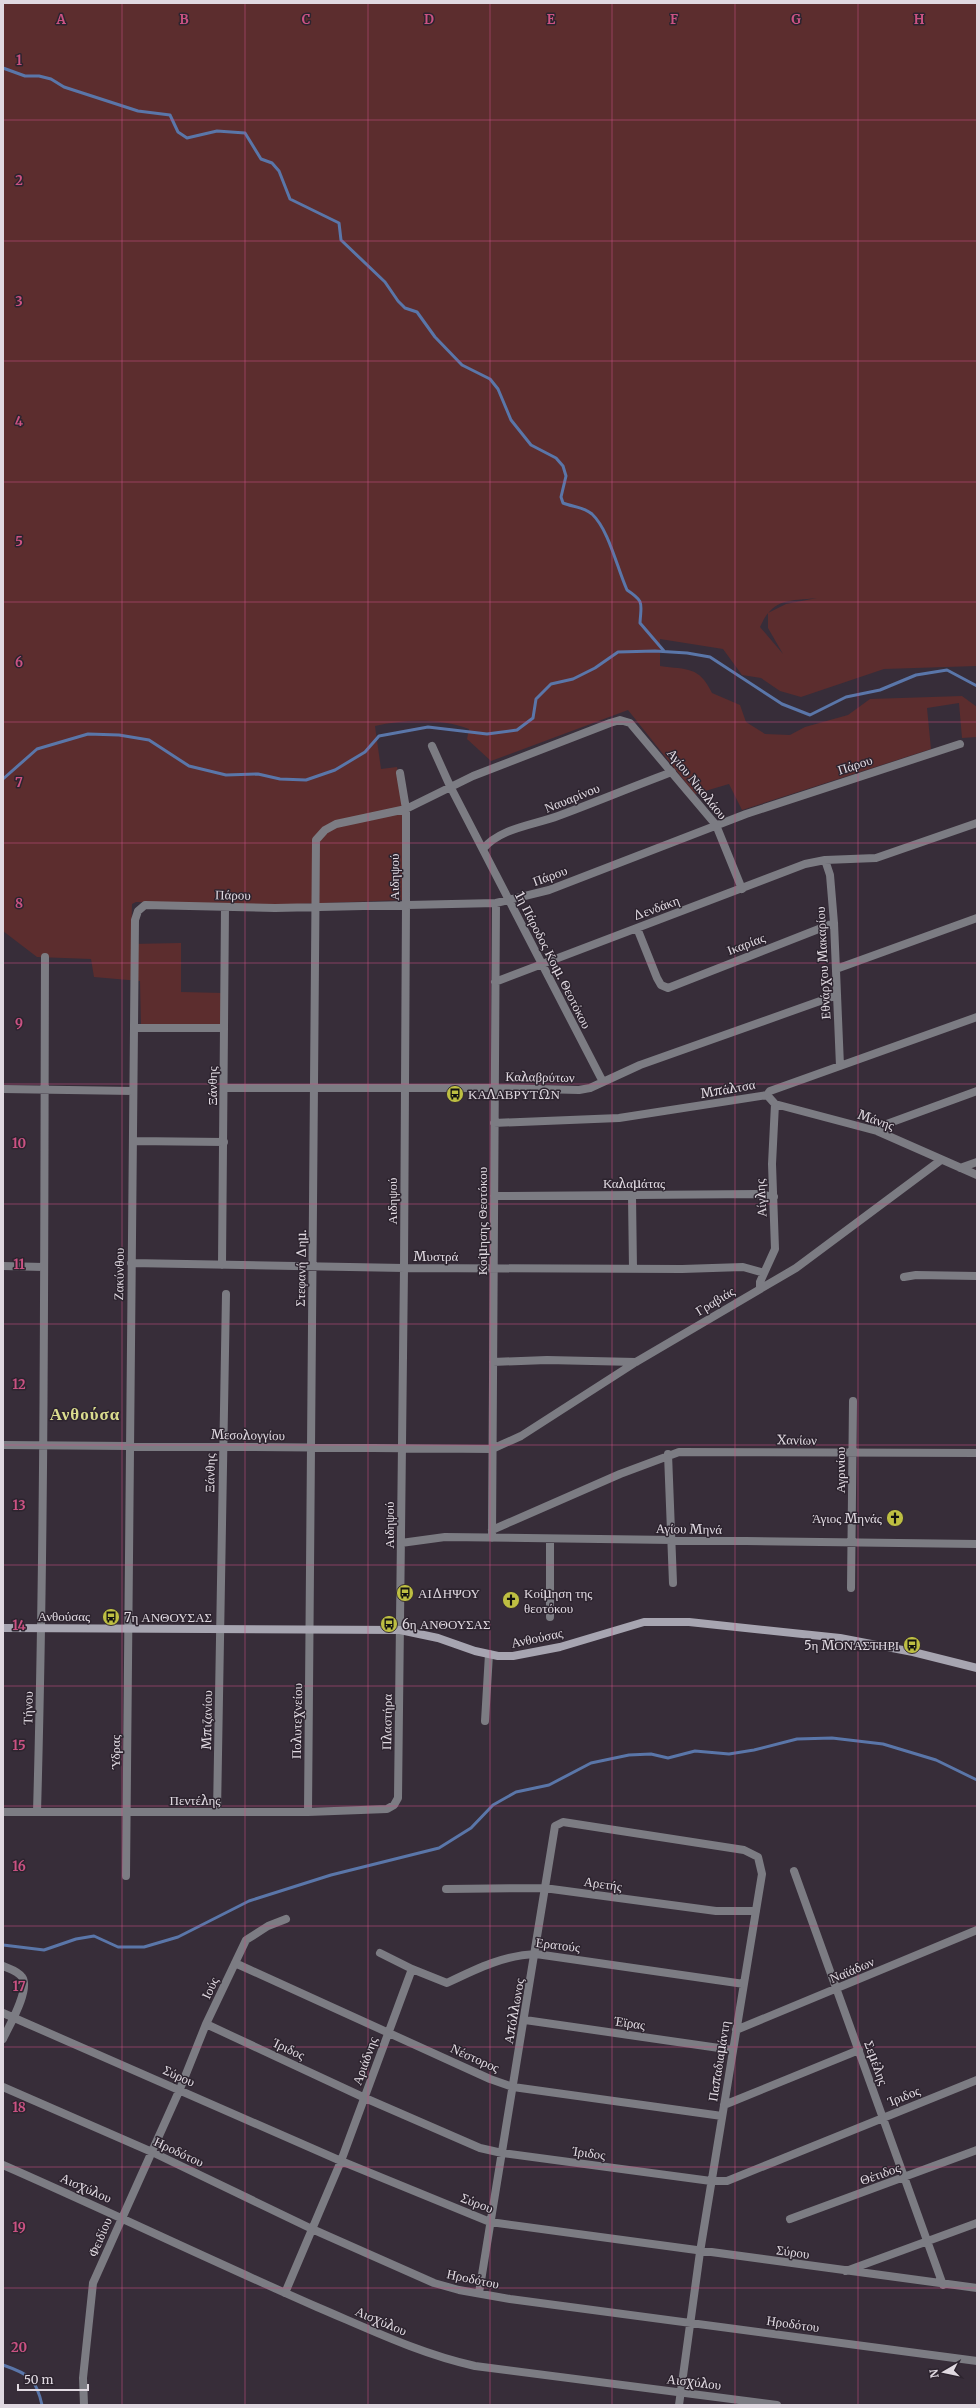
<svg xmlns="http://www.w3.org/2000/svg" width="980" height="2408" font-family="Merriweather,serif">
  <rect width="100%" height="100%" fill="#372d39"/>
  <path fill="#5c2d2e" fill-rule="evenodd" d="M3,3h974v663l-93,3 -83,28 -21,-6 -19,-13 -19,-3 -19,-26 -63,-10v27c28,4 39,0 52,27l28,12 6,17 19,12 25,1 15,-8 43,-12 22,-16 92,-3 15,11v30l-15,1 -3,-35 -32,5 4,41 -189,61 -13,-26 -34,10 -67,-84 -137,51 -24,-22 2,-10c-29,-11 -64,-10 -94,-3l6,43 16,-2 5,37v96l-131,5 -135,-3 -4,2 -1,40 50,-1v49l42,1v32h-82l-1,-44 -46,-4 -3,-18 -54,-2 -34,-26zM817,598l-31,6 -18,9v15l15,26 -23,-27c13,-29 28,-26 57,-29z"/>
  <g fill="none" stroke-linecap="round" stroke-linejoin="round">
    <path stroke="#5a76a9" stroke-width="3" d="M3,68l22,8h14l12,3 13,8 74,24 32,4 8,17 9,6 30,-7 28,2 16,26 11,4 7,8 11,28 49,24 2,17 44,42 13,19 7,7 12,4 18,25 27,28 28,14 8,10 13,31 20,25 25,13 7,8 3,10 -5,21 2,6c10,4 21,4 29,11 17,16 25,54 35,76 18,12 14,13 13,33l24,28
      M3,779l34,-30 51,-15 31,1 30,5 40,26 37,9 32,-1 22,5 26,1 29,-10 30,-18 14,-16 49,-9 59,7 30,-4 16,-12 3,-19 15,-15 22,-5 22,-11 23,-16 37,-1 32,2 23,4 72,47 28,11 36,-18 34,-7 36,-15 31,-5 30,16
      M3,1945l41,5 32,-11 18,-3 24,11h26l34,-10 71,-36 82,-26 108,-27 32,-20 22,-23 23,-13 33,-7 42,-22 38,-8 22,-1 17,4 27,-7 34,3 25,-4 43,-11 35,-1 51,6 53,16 41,20
      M3,2365c26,9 33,13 39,40"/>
    <path stroke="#7c7c83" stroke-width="8" d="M432,746l18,40 153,296
      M483,849c17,-21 51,-24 75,-33 38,-14 76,-30 114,-44
      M825,860l5,15 4,48 6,143
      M637,928l20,50 4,7 7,3 166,-65
      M836,969l141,-51
      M495,982l310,-118 20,-4 51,-2 101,-35
      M134,1028h90
      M224,1088h271l84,2 11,-2 50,-23 197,-70
      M3,1089l130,2
      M767,1095l8,9 102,27 100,44
      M494,1123l125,-5 148,-23 3,-4 207,-74
      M877,1131l7,-6 93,-34
      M133,1141l91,1
      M960,1168l17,-6
      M494,1196l265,-2 15,3
      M632,1196l1,73
      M131,1263l273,5 278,1 61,-2 21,6
      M222,1265l3,-358
      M3,1266l40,1
      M904,1277l12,-2 61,1
      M760,1288v-6l15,-33 -3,-85 3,-60
      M493,1362l54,-2 89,2
      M3,1445l489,4 29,-13 115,-74 160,-94 145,-108
      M668,1454l5,129
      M492,1530l128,-56 59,-22 298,1
      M492,1538l4,-635
      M401,1543l44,-6 532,7
      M851,1588l2,-187
      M550,1617v-78
      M485,1721l4,-67
      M3,1812h305l79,-3 7,-4 4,-7 6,-530 2,-364v-95l-6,-36
      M37,1812c8,-285 7,-570 8,-855
      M217,1812l9,-518
      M308,1812l8,-972 9,-10 11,-6 70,-15 67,-33 137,-53 10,-3 10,3 86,102 26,64
      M794,1871l149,414
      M126,1876l9,-956 3,-9 7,-6 130,3 221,-5 53,-13 197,-76 214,-70
      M446,1889l98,-1 172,23h40
      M380,1953l32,16 35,14c29,-14 57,-28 89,-29l208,30
      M235,1963l255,116 23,8 209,29
      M3,1966c7,3 15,5 19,11 9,12 -13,49 -19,62
      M3,2013l338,148 149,61 487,66
      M525,2020l208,30
      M206,2024l159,74 115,50 22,5 209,28h16l250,-101
      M736,2030l241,-100
      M3,2087l149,65 160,77 122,54 25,7 51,9 467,62
      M724,2105l135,-55
      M3,2165c105,46 209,96 314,142 52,22 103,47 158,59l302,39
      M790,2219l187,-69
      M846,2271l131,-48
      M285,2293l56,-132 71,-192
      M479,2293l76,-467 8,-4 181,28 14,7 4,17 -62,378 -21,153
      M84,2405l-1,-27 10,-95 87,-194 26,-65 40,-84 22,-14 18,-7"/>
    <path stroke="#a7a5b1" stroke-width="8" d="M3,1628l397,2 38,8 37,13 23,5h15l47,-9 84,-25h45l151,16 73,14 64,16"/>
  </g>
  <path fill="none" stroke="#cb5283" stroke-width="1" stroke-opacity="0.55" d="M122,3v2402M245,3v2402M368,3v2402M490,3v2402M612,3v2402M735,3v2402M858,3v2402M3,120h974M3,241h974M3,361h974M3,482h974M3,602h974M3,722h974M3,843h974M3,963h974M3,1084h974M3,1204h974M3,1324h974M3,1445h974M3,1565h974M3,1686h974M3,1806h974M3,1926h974M3,2047h974M3,2167h974M3,2288h974"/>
  <defs>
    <g id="bus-disc" transform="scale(0.9)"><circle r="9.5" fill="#bebf42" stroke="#2d242f"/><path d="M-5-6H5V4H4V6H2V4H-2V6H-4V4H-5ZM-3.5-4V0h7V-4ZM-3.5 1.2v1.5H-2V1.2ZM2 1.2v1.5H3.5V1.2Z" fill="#111"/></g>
    <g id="church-disc" transform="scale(0.9)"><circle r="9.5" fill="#bebf42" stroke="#2d242f"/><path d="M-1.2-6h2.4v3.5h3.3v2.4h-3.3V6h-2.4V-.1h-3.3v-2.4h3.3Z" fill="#111"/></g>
  </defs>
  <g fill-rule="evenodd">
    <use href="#bus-disc" x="455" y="1094"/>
    <use href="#church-disc" x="895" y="1518"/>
    <use href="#bus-disc" x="405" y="1593"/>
    <use href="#church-disc" x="511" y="1600"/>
    <use href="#bus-disc" x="111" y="1617"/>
    <use href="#bus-disc" x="389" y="1624"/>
    <use href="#bus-disc" x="912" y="1645"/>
  </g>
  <g text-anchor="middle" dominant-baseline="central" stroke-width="3" stroke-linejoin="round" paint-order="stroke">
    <g font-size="13" fill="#e0d9e1" stroke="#2d242f">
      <text transform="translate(855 765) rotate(-18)">Πάρου</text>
      <text transform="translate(697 784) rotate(51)">Αγίου Νικολάου</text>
      <text transform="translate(572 798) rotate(-22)">Ναυαρίνου</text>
      <text transform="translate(550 876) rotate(-20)">Πάρου</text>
      <text transform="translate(394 877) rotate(-90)">Αιδηψού</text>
      <text transform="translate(233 895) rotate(1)">Πάρου</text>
      <text transform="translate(656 908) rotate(-20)">Δενδάκη</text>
      <text transform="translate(746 944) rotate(-21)">Ικαρίας</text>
      <text transform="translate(553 960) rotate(63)">1η Πάροδος Κοιμ. Θεοτόκου</text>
      <text transform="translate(823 963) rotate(-93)">Εθνάρχου Μακαρίου</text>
      <text transform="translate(540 1077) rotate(1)">Καλαβρύτων</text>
      <text transform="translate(212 1086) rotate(-90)">Ξάνθης</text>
      <text transform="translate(728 1089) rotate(-10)">Μπάλτσα</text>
      <text transform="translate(876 1120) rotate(19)">Μάνης</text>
      <text x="634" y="1183">Καλαμάτας</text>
      <text transform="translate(761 1198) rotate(-93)">Αίγλης</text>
      <text transform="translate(392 1201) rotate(-90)">Αιδηψού</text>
      <text transform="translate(482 1221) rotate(-90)">Κοίμησης Θεοτόκου</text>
      <text x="436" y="1256">Μυστρά</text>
      <text transform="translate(301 1268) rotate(-89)">Στεφανή Δημ.</text>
      <text transform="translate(119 1274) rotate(-89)">Ζακύνθου</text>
      <text transform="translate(715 1301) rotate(-31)">Γραβιάς</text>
      <text transform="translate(248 1435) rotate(1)">Μεσολογγίου</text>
      <text transform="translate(797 1440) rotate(1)">Χανίων</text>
      <text transform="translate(840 1470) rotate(-90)">Αγρινίου</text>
      <text transform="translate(210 1473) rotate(-89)">Ξάνθης</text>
      <text transform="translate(389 1525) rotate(-90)">Αιδηψού</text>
      <text transform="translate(689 1529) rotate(1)">Αγίου Μηνά</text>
      <text x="64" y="1616">Ανθούσας</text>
      <text transform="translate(537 1638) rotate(-12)">Ανθούσας</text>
      <text transform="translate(28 1708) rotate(-89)">Τήνου</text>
      <text transform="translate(207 1720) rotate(-89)">Μπιζανίου</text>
      <text transform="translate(297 1721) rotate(-89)">Πολυτεχνείου</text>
      <text transform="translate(387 1722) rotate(-89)">Πλαστήρα</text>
      <text transform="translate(115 1752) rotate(-90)">Ύδρας</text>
      <text x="195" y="1800">Πεντέλης</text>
      <text transform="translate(603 1884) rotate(8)">Αρετής</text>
      <text transform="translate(558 1945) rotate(7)">Ερατούς</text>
      <text transform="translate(852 1970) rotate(-23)">Ναϊάδων</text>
      <text transform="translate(210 1988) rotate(-65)">Ιούς</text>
      <text transform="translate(514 2011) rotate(-80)">Απόλλωνος</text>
      <text transform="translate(630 2023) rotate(8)">Έϊρας</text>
      <text transform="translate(289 2049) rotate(25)">Ίριδος</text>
      <text transform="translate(475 2058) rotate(24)">Νέστορος</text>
      <text transform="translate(365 2061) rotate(-70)">Αριάδνης</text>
      <text transform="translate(719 2061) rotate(-81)">Παπαδιαμάντη</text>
      <text transform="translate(876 2063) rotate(70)">Σεμέλης</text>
      <text transform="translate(179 2076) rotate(24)">Σύρου</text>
      <text transform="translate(904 2096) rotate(-22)">Ίριδος</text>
      <text transform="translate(179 2152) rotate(25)">Ηροδότου</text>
      <text transform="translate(589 2153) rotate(8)">Ίριδος</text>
      <text transform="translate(880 2174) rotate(-20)">Θέτιδος</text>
      <text transform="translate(86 2188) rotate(24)">Αισχύλου</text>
      <text transform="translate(477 2203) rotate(21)">Σύρου</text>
      <text transform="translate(100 2237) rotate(-67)">Φειδίου</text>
      <text transform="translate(793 2252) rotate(8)">Σύρου</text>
      <text transform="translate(473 2279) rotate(12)">Ηροδότου</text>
      <text transform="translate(381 2321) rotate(23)">Αισχύλου</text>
      <text transform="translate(793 2324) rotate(8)">Ηροδότου</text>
      <text transform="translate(694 2382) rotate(7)">Αισχύλου</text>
    </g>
    <g font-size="13" fill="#e0d9e1" stroke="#2d242f" text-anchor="start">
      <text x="468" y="1094">ΚΑΛΑΒΡΥΤΩΝ</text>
      <text x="882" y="1518" text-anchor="end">Άγιος Μηνάς</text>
      <text x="418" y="1593">ΑΙΔΗΨΟΥ</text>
      <text x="524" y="1593">Κοίμηση της<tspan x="524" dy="15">θεοτόκου</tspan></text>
      <text x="124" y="1617">7η ΑΝΘΟΥΣΑΣ</text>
      <text x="402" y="1624">6η ΑΝΘΟΥΣΑΣ</text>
      <text x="899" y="1645" text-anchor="end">5η ΜΟΝΑΣΤΗΡΙ</text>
    </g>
    <g font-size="17" font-weight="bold" letter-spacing="1" fill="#dadc8e" stroke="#2d242f">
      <text x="85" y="1414">Ανθούσα</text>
    </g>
  </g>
  <g font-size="13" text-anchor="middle" font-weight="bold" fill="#cb5283" stroke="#2d242f" stroke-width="3" stroke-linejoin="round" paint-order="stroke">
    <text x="61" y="24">A</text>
    <text x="184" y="24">B</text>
    <text x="306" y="24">C</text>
    <text x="429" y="24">D</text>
    <text x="551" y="24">E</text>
    <text x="674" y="24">F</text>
    <text x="796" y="24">G</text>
    <text x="919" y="24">H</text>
    <text x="19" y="65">1</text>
    <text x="19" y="185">2</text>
    <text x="19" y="306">3</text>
    <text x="19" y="426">4</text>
    <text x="19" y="546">5</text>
    <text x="19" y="667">6</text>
    <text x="19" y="787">7</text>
    <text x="19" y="908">8</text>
    <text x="19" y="1028">9</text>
    <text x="19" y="1148">10</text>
    <text x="19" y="1269">11</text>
    <text x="19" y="1389">12</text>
    <text x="19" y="1510">13</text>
    <text x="19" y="1630">14</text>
    <text x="19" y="1750">15</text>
    <text x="19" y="1871">16</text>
    <text x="19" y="1991">17</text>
    <text x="19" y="2112">18</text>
    <text x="19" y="2232">19</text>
    <text x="19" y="2352">20</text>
  </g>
  <rect width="980" height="2408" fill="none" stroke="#e0d9e1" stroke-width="8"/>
  <g transform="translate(944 2372) rotate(261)" stroke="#2d242f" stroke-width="3" paint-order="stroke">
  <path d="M0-3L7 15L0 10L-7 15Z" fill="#e0d9e1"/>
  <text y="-6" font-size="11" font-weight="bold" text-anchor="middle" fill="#e0d9e1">N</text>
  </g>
  <path d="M18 2384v6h70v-6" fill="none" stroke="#e0d9e1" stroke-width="2"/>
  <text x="24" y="2384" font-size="12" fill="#e0d9e1" stroke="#2d242f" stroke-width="3" paint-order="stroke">50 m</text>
</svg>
